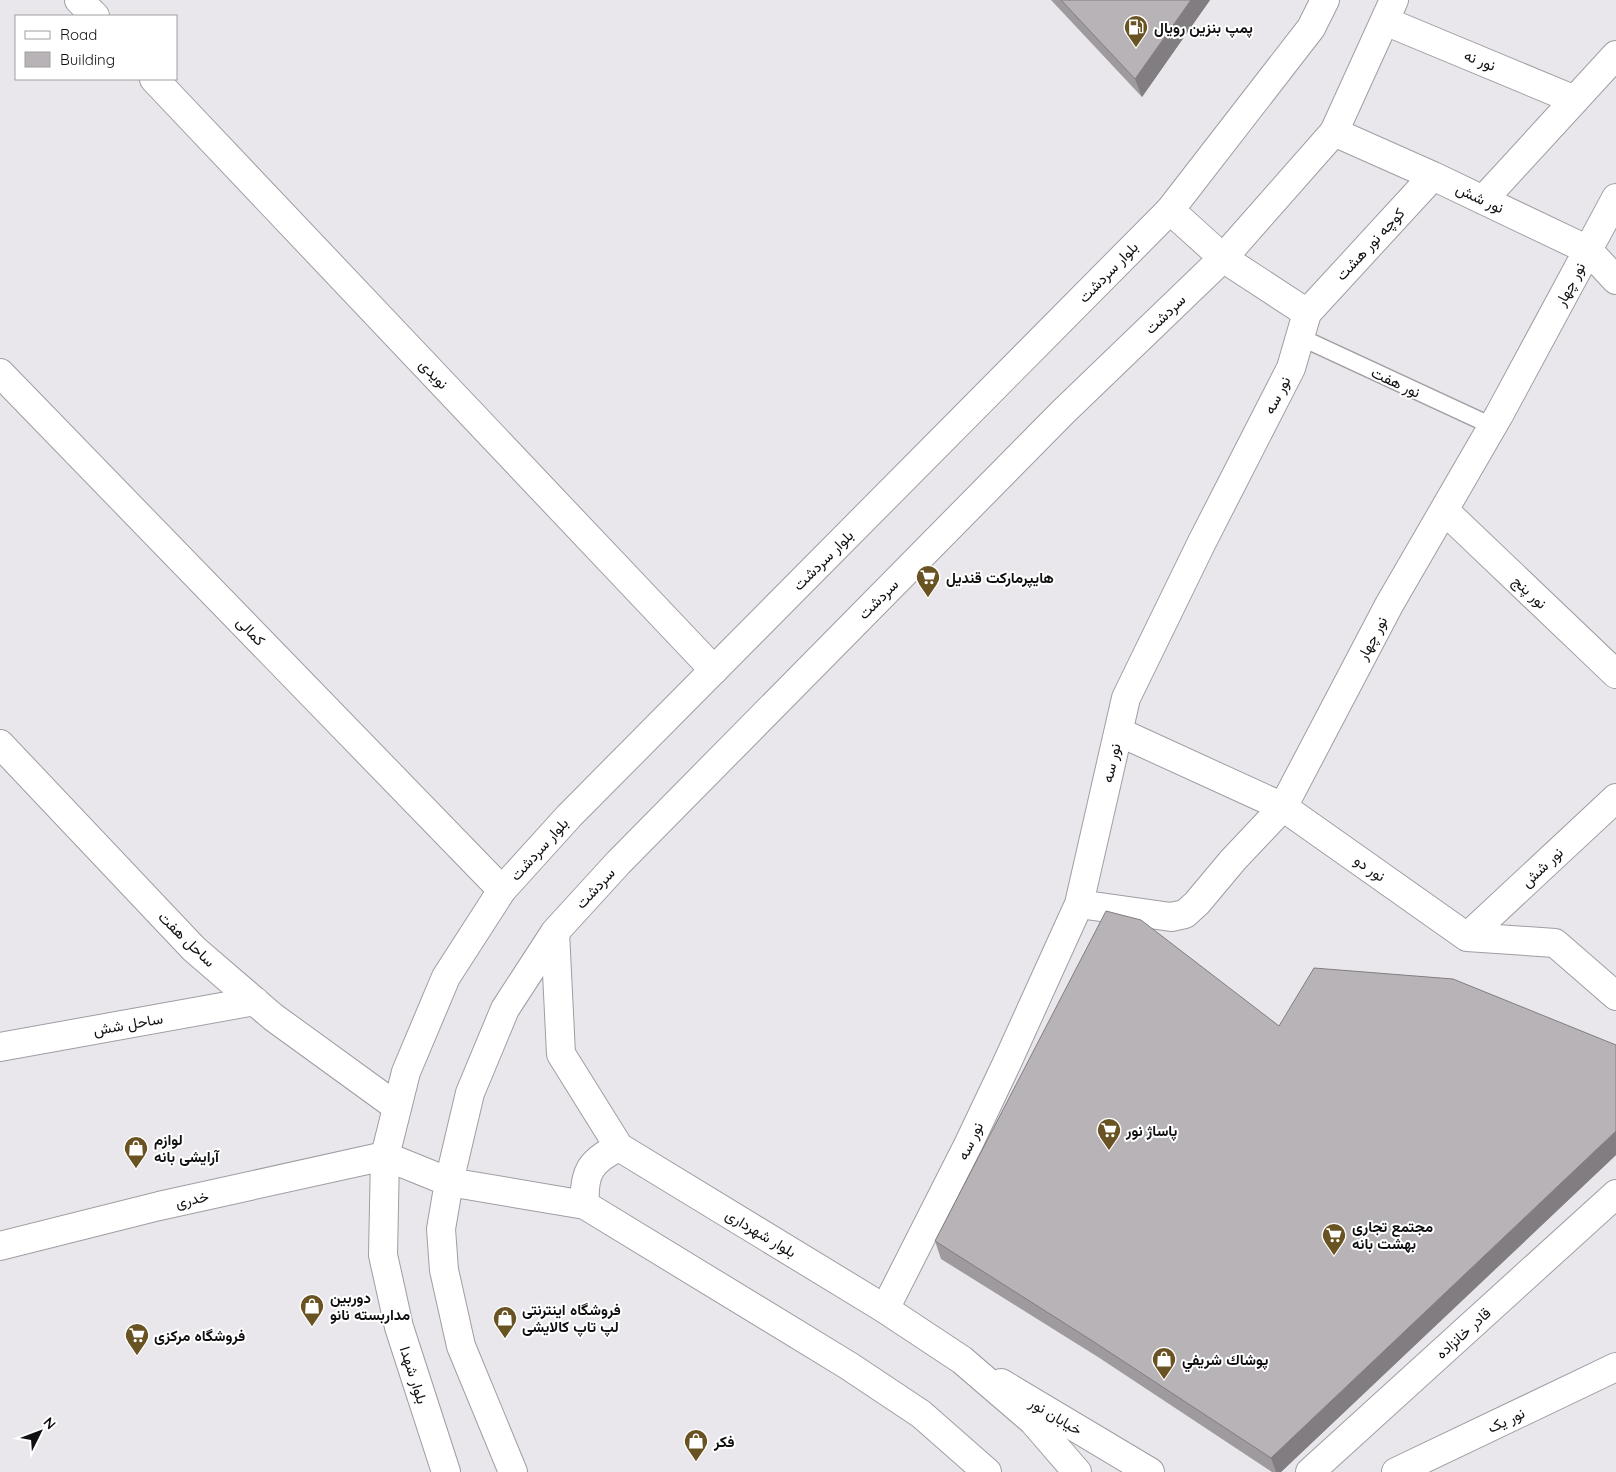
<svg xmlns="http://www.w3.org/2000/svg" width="1616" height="1472" font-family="Quicksand,Vazirmatn,sans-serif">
  <rect width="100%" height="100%" fill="#e9e7ec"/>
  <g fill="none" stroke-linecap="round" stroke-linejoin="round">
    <g stroke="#9f9da3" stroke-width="19">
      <path id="lane" d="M1300,337l192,89"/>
    </g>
    <g stroke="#9f9da3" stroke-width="30">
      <path id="street" d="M79,0l16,16
        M1385,21l190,79
        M154,79l560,591
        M1334,132l99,44 155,74 28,30
        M1483,200l133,-145
        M1307,313l126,-137
        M1444,510l172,164
        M1119,732l164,75 184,130 88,6 61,53
        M0,744l194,205 79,68 124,90
        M1079,904l92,13 14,-3 12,-11 36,-43 50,-53 106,-202 110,-190 117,-217
        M1467,937l149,-139
        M0,1047l255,-46
        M0,1246l159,-40 226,-50
        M885,1309l84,-166 37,-78 73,-161 47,-206 76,-156 89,-174 16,-55 -84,-55 -53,-48
        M1001,1383l149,89
        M1310,1472l306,-278
        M1396,1472l220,-105"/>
    </g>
    <g stroke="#9f9da3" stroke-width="30">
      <path id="secondary" d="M0,373l502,517"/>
    </g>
    <g stroke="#9f9da3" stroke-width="30">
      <path id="primary" d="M555,932l6,122 58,93 266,162 77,51 71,61 44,51
        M385,1156l64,26 136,23 264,161 72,48 66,58
        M585,1205c-2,-32 5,-44 34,-58
        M446,1472l-47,-145 -16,-72 2,-99 21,-84 40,-95 56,-87 67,-74 601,-606 141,-182 14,-28
        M513,1472l-52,-126 -17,-76 -3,-41 8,-47 21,-89 35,-84 50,-77 63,-69 445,-451 160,-154 111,-126 60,-132"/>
    </g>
    <use href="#lane" stroke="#fff" stroke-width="16"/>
    <use href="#street" stroke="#fff" stroke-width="28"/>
    <use href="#secondary" stroke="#fff" stroke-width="28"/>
    <use href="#primary" stroke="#fff" stroke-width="28"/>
  </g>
  <path fill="#9e9a9d" d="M1051,0h159l-68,97z
    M1279,1026l337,129 -335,317h-9l-174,-115 -157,-98 -6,-18z"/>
  <path fill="#817d80" d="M1191,0h19l-68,97 -7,-18z
    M1616,1131v24l-335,317h-5l-5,-14z"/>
  <path fill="#b8b3b7" stroke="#817d80" d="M1061,0h130l-56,79z
    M1106,911l35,9 138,106 35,-58 139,11 163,66v86l-345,327 -180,-118 -156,-99z"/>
  <defs>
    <g id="fuel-pin" transform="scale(1.25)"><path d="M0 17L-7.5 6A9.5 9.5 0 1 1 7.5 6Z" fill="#6a5322" stroke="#fff"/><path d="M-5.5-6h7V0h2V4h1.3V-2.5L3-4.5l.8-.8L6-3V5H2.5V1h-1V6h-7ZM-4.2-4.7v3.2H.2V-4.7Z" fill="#fff"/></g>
    <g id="supermarket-pin" transform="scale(1.25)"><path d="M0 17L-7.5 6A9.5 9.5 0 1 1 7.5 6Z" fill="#6a5322" stroke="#fff"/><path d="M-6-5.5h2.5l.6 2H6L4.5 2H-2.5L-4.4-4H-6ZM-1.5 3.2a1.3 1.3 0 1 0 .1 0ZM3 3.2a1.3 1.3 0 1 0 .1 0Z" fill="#fff"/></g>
    <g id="shop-pin" transform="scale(1.25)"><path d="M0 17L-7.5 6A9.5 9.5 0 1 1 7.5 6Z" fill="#6a5322" stroke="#fff"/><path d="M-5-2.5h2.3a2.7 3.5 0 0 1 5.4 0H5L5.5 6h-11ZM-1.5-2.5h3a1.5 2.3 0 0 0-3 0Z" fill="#fff"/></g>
  </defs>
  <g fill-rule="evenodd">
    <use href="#fuel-pin" x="1136" y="27"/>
    <use href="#supermarket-pin" x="928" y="577"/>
    <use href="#supermarket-pin" x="1109" y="1130"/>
    <use href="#shop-pin" x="136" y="1148"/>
    <use href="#supermarket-pin" x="1334" y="1235"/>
    <use href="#shop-pin" x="312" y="1306"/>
    <use href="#shop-pin" x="505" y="1318"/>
    <use href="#supermarket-pin" x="137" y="1335"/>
    <use href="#shop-pin" x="1164" y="1359"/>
    <use href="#shop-pin" x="696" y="1441"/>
  </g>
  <g text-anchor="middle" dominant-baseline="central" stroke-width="4" stroke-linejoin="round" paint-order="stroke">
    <g font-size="15" font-weight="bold" fill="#100f11" stroke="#fff" text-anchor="start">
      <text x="1154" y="27">پمپ بنزین رویال</text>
      <text x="946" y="577">هایپرمارکت قندیل</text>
      <text x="1126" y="1130">پاساژ نور</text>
      <text x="154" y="1139">لوازم<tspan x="154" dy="17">آرایشی بانه</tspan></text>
      <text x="1352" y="1226">مجتمع تجاری<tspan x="1352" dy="17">بهشت بانه</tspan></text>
      <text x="330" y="1297">دوربین<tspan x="330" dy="17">مداربسته نانو</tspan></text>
      <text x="522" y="1309">فروشگاه اینترنتی<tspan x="522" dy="17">لپ تاپ کالایشی</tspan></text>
      <text x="154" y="1335">فروشگاه مرکزى</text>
      <text x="1182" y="1359">پوشاك شريفي</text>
      <text x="714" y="1441">فکر</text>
    </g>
    <g font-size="15" fill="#100f11" stroke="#fff">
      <text transform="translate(1480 60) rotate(22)">نور نه</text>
      <text transform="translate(1480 198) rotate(25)">نور شش</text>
      <text transform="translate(1370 244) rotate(-47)">کوچه نور هشت</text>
      <text transform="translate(1108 272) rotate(-46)">بلوار سردشت</text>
      <text transform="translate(1570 284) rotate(-62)">نور چهار</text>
      <text transform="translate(1165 314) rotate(-44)">سردشت</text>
      <text transform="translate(434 374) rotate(47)">نویدی</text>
      <text transform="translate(1396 382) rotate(25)">نور هفت</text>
      <text transform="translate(1277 395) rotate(-63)">نور سه</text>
      <text transform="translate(823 560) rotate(-45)">بلوار سردشت</text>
      <text transform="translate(1530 592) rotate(43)">نور پنج</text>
      <text transform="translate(878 599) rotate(-45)">سردشت</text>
      <text transform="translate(251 631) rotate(46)">کمالی</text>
      <text transform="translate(1372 638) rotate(-62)">نور چهار</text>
      <text transform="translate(1111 763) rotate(-77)">نور سه</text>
      <text transform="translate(539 849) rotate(-48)">بلوار سردشت</text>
      <text transform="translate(1542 867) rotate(-43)">نور شش</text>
      <text transform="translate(1370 868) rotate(35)">نور دو</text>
      <text transform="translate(595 888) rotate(-47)">سردشت</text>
      <text transform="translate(187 939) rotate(44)">ساحل هفت</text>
      <text transform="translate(128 1024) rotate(-10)">ساحل شش</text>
      <text transform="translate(970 1141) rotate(-64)">نور سه</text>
      <text transform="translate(192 1199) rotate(-12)">خدری</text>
      <text transform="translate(761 1233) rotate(31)">بلوار شهرداری</text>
      <text transform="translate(1463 1333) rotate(-42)">قادر خانزاده</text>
      <text transform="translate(414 1375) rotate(72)">بلوار شهدا</text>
      <text transform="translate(1056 1416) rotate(31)">خیابان نور</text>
      <text transform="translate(1506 1420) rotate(-25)">نور یک</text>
    </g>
  </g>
  <rect x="15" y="15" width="162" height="65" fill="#ffffff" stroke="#9f9fa0"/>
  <rect x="25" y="31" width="25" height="8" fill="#ffffff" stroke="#9f9fa0"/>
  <text x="60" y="40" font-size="15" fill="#100f11">Road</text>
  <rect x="25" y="52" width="25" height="15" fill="#b8b3b7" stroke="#9f9fa0"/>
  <text x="60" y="65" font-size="15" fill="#100f11">Building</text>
  <g transform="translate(40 1432) rotate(48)" stroke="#ffffff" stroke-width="4" paint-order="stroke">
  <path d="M0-4L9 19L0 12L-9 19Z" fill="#100f11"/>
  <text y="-8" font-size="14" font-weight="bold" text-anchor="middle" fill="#100f11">N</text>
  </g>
</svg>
